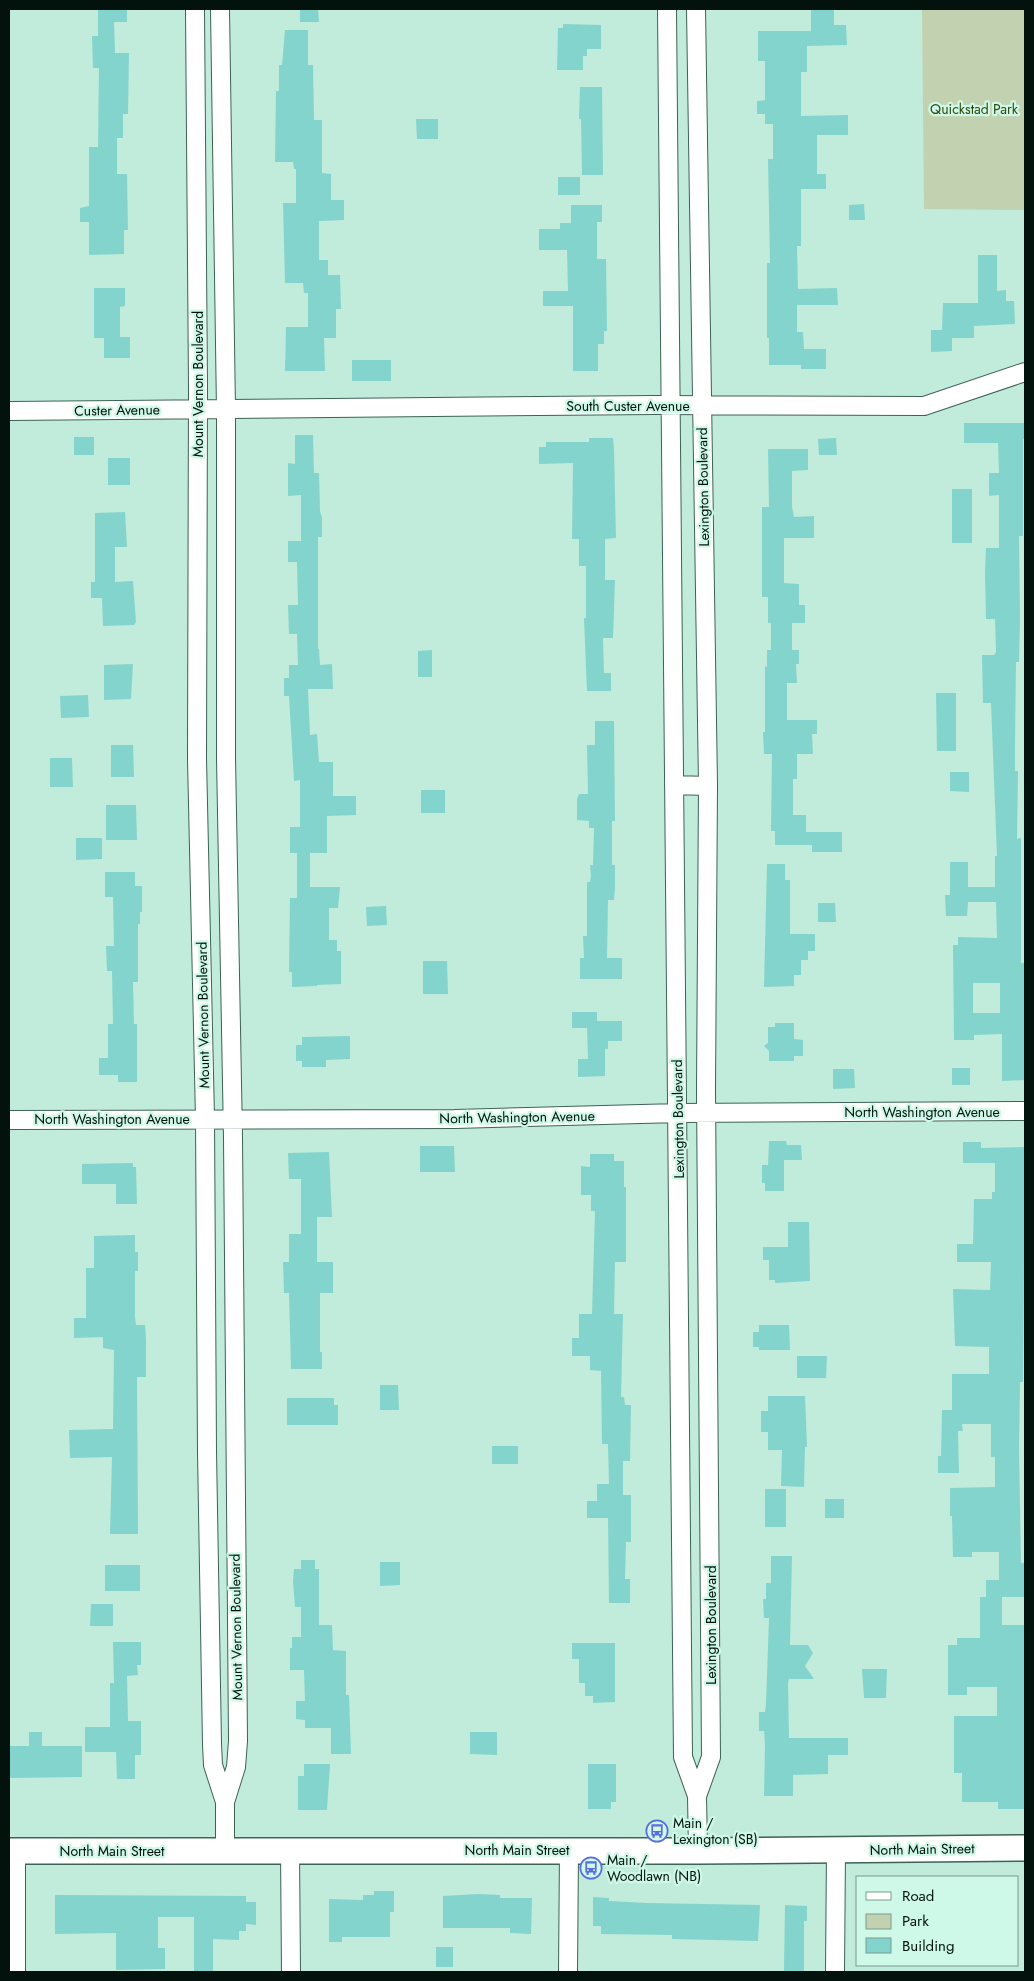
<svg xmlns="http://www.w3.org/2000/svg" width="1034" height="1981" font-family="Jost,sans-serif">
  <rect width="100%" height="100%" fill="#c1ebda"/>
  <path fill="#c2d2b0" d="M922,9h103v201l-101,-1z"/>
  <path fill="#84d4ce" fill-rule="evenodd" d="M98,9h29v13h-13l1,31h14l-1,61h-5v24h-6v36h10l1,56h-4v24l-35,1v-33h-9v-14l9,-2v-59h9l1,-79h-6l-1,-32h6z
    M300,9h18l1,13h-19z
    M811,9h23v16h12l1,20 -40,1v26h-6v44l47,-1v20h-31v39h9v15h-25v57h-4l1,43 39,-1 1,17h-41v27h6l1,17h22v20h-25v-4h-32v-27h-2v-75h3l-2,-104h5v-35h-8v-10h-8v-13l8,-1v-39h-7v-30h53z
    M563,24l38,1v24h-14v7h-4v14h-26l1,-42h5z
    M285,30h23v35h5l1,55h8v53l9,1v26h13v20l-25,1v39h9v15h12l1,34h-5v29h-12l1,33h-40l1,-44h22v-34h-4l-1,-10h-18l-2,-80h13v-34h-2l-1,-7h-18l1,-71h3v-26h3z
    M580,87h22l1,88h-21l-1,-56h-2z
    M416,119h22v20h-21z
    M558,177h22v18h-22z
    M864,204l1,16h-16v-15z
    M571,205h31v17h-5v37h9l1,72h-3v13h-6v27h-25v-65h-30v-15h25l-1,-41h-28v-21h21v-6h11z
    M978,255h19v36l9,-1v11h8l1,23 -41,2v12h-22v13l-21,1v-22h11l1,-27h35z
    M94,288h31v18l-5,1v30h10v21h-26v-20h-10z
    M352,360h39v21h-39z
    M964,423h61v16h-2v97h-4l1,83 -1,43h-3l-1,82v27h3l-1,68 4,-1v125h4v117l-23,1v-47l-28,1v5h-20l-1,-95h5v-8l39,1 -1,-36h-28l-1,14h-21l-1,-21h5v-33h18v25h27v-31h2l-6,-153h-8l-1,-48h12l2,-3 -1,-33h-9l-1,-47 1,-24h13v-53l-10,1v-23h10l-1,-30h-34zM973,983h27v30h-27z
    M295,435h18l1,38h5l1,38 2,7v19h-4v112h1l1,16 12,-1 1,25h-25l2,46 7,-1 2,28h14v34h23v19l-29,1v37h-17v34h30l-2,21h-9v32h8v11h4v33l-24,1v1l-25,1v-15h-3l1,-74h7v-45h-7v-26h10v-47l-6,1 -5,-85h-5v-18h5v-13h9l-1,-31h-8l-1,-29h10l-1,-43h-9v-21h13v-46l-13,1v-33l7,1z
    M74,437h20v18h-20z
    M589,438h24l1,12 2,88 -11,1v41h10l-2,58h-10l1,35h7v18h-24l-3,-73h2v-52h-7v-27h-7l1,-76 -34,1v-17h7v-5h43z
    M836,438l1,17h-18l-1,-16z
    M768,449h40v21l-16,1v36l2,10 20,-1v22h-30v45l15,1v21h6v18h-13v27h7v14h-3l1,19h-10v37h30v14h-5l1,20h-16v25h-4v36h13v17h36v20h-30v-7h-37v-14h-4l1,-77h-8l-1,-22h2v-66l2,1v-17h4v-27h-3v-26h-6v-90h7z
    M108,458h22v27h-22z
    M952,489h20v54h-20z
    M125,512l2,35h-12v35l18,-1 3,41 -2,3 -31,1 -1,-28h-11v-16h4v-69z
    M432,650v27h-14v-26z
    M133,664l-2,35 -27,1v-35z
    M936,693h20v58h-19z
    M88,695l1,22 -28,1 -1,-22z
    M595,721h19l1,100h-3v44h3v23l-1,12h-6l-1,58h15v21h-42v-21h4l-1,-22h4v-54h3l1,-6 -1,-11h3l1,-37h-5v-7l-12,-1v-21l2,-5h9l-1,-49h8z
    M111,745h22l1,32h-23z
    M50,758h22l1,29h-23z
    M950,772h19v20l-19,-1z
    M421,790h24v23h-24z
    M106,805h30l1,35h-31z
    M76,838h26v21l-26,1z
    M767,864h18v16h5v54h25v17h-7v9h-7v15h-7v11l-30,1z
    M105,872h30v14h7v26h-2v12h-2v58h-5l1,42h3v58h-19v-7h-19v-17h9v-34h5l-1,-53h-5l-1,-25h8l-1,-49h-8z
    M818,903h17l1,19h-18z
    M386,906l1,19 -20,1 -1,-19z
    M423,961h24l1,33h-25z
    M572,1012h25v9h25v20h-14v8h-3v27l-27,1v-18h10l-1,-31h-15z
    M775,1023h19v16l9,1v16h-9v5h-25v-10l-5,-5 4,-3v-16h7z
    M350,1036v23l-24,1v7h-24v-6h-6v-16h6v-8z
    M952,1068h18v17h-18z
    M833,1069h21l1,19 -22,1z
    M769,1141h17l1,4h14l1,15h-18v31h-19v-8h-3v-18h6z
    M963,1142h18v6l44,-1 -2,235h-3l-1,68 2,113h4v34h-23v28h22l1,184h-27v-7h-36v-29h-8v-57h43v-29h-30v8h-19v-50h9v-7h23v-41h6v-17h13v-28h-27v5h-19l-1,-41h-2v-28l45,-1v-30h-4v-33h-29l1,7h-5l1,42h-21v-17h3l1,-46h10v-36h37v-27l-34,-1 -2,-57 37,1 1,-28h-34v-18h16l1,-45h18v-7h3v-29h-32z
    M420,1146h34l1,26h-35z
    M329,1152l3,65h-15v45h16v31h-13v59h2v17h-31l-2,-76h-5l-1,-31h6v-28h12v-55h-12l-1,-26z
    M590,1154h24v7h10v26h2v75h-11l-1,52h9l-2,83h3l1,8h6l-1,56h-7v34h8v47h-5l-1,37h5v24h-21l-1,-85h-21v-17h10v-17h12l-1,-40h-6l-1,-73 -11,-1v-14h-18v-18h7v-24h13l3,-103h-4v-16h-10v-29l9,1z
    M133,1163v4h3l1,37h-21v-20h-34v-20z
    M788,1222h21l1,59 -35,2v-3h-6v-20h-6v-13h25z
    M135,1235v17h3v19h-3v46l1,8h9l1,15v37h-9l1,157h-28l2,-77 -42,1 -1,-28 44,-1 1,-79 -11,-2v-11l-29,1v-20h12v-50h8v-32z
    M759,1325h30l1,25h-31v-3h-6v-15h6z
    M797,1356h30l-1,22h-29z
    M380,1385h18l1,25h-19z
    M768,1396h37l2,51h-2l-1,40 -23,-1 1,-36h-14v-18h-7v-21h7z
    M287,1398h47v7h4v20h-51z
    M492,1446h26v18h-26z
    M765,1489h21v38h-21z
    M825,1499h19v19h-19z
    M771,1556h21l-2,89h18l5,8 -8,13 9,13h-25l-1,4 1,55h59v17h-20v19l-35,1v21h-29l1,-52 -1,-13h-5v-19h6l1,-9 3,-85h-5l-1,-19h3v-16h5z
    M301,1560h14v9h4v56h13l1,25 13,1v44h3l2,59h-20v-26h-26v-8l-9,-1v-18h9l-1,-31h-14v-22h2v-11h9v-30h-6l-2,-26 1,-12h7z
    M380,1562h20v23l-20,1z
    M105,1565h35v26h-35z
    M91,1604h22v22h-23z
    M113,1642h28v23h-4l1,10 -11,1 1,45h13v34h-6v24h-18l-1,-27h-31v-25h25v-44h4z
    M572,1643h43v59l-22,1v-7h-8v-13h-6v-24h-7z
    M862,1669h25l-1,29h-22z
    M29,1732h13v14h40v31l-73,1v-32h20z
    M470,1732h27v23l-27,-1z
    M304,1764h26l-3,46h-29v-34h6z
    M588,1764h28v38h-5v7h-23z
    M374,1891h20v21h-4v25h-48v5h-13v-43l34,1v-5h11z
    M478,1894l22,1v3h32l-1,36 -21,-1v-5h-67v-32z
    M55,1895l191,1v6h10v23l-10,-1v7h-7v9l-26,-1v33h-19v-55h-36v31h7v21l-49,1v-37l-61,1z
    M593,1897l16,1v3l38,2 113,2 -2,36 -86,-2v-4l-71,-1v-8h-8z
    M785,1905l22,1v15h-3v51h-20z
    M436,1947h17v20h-17z"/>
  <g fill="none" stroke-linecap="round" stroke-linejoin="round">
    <g stroke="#3d6355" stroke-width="20">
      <path id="street" d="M195,9l3,379 -1,371 8,359 2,333 5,293 1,21 12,37
        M220,9l6,401v348l7,379 5,604 -2,26 -11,35v49
        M667,9l16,1748 14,39 1,55
        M696,9l12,777 -2,305 5,666 -14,39
        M9,411l646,-6 269,1 101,-34
        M674,785l34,1
        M9,1120l446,-1 224,-6 346,-2
        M290,1851l1,121
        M16,1972v-121
        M568,1972l1,-122
        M835,1972l1,-122"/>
    </g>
    <g stroke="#3d6355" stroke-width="28">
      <path id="secondary" d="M9,1851h689l327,-3"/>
    </g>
    <use href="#street" stroke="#fff" stroke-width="18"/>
    <use href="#secondary" stroke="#fff" stroke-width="25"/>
  </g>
  <defs>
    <g id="bus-ring" transform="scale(1.125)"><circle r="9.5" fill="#cef8e7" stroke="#5b6be2" stroke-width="1.5"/><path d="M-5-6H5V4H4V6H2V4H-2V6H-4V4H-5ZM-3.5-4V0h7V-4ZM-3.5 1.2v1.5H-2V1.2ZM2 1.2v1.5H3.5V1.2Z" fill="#5b6be2"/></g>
  </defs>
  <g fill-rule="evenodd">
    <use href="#bus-ring" x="657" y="1831"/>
    <use href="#bus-ring" x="591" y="1868"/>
  </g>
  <g text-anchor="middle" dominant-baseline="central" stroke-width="4.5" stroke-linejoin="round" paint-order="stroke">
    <g font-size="14" fill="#31470b" stroke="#cef8e7">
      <text x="974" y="109">Quickstad Park</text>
    </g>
    <g font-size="14" fill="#04120d" stroke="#cef8e7">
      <text transform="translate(198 384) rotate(-90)">Mount Vernon Boulevard</text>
      <text x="628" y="406">South Custer Avenue</text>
      <text transform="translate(117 410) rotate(-1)">Custer Avenue</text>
      <text transform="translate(703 487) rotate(-91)">Lexington Boulevard</text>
      <text transform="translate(203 1015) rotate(-91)">Mount Vernon Boulevard</text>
      <text x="922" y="1112">North Washington Avenue</text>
      <text transform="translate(517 1117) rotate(-1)">North Washington Avenue</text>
      <text x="112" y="1119">North Washington Avenue</text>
      <text transform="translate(678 1119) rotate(-91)">Lexington Boulevard</text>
      <text transform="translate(711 1625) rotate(-90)">Lexington Boulevard</text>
      <text transform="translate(236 1627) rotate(-91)">Mount Vernon Boulevard</text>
      <text transform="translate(922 1849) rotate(-1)">North Main Street</text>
      <text x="517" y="1850">North Main Street</text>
      <text x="112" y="1851">North Main Street</text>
    </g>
    <g font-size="14" fill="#04120d" stroke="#cef8e7" text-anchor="start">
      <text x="673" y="1823">Main /<tspan x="673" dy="16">Lexington (SB)</tspan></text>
      <text x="607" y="1860">Main /<tspan x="607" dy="16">Woodlawn (NB)</tspan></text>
    </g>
  </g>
  <rect width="1034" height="1981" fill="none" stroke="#04120d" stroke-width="20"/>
  <rect x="856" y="1876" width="162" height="90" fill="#cef8e7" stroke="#7d9c90"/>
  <rect x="866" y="1892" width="25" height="8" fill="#ffffff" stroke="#7d9c90"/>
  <text x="902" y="1901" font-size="15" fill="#04120d">Road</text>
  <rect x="866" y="1914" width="25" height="15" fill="#c2d2b0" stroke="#7d9c90"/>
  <text x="902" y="1926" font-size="15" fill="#04120d">Park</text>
  <rect x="866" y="1938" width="25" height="15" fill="#84d4ce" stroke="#7d9c90"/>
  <text x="902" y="1951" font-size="15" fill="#04120d">Building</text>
</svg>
